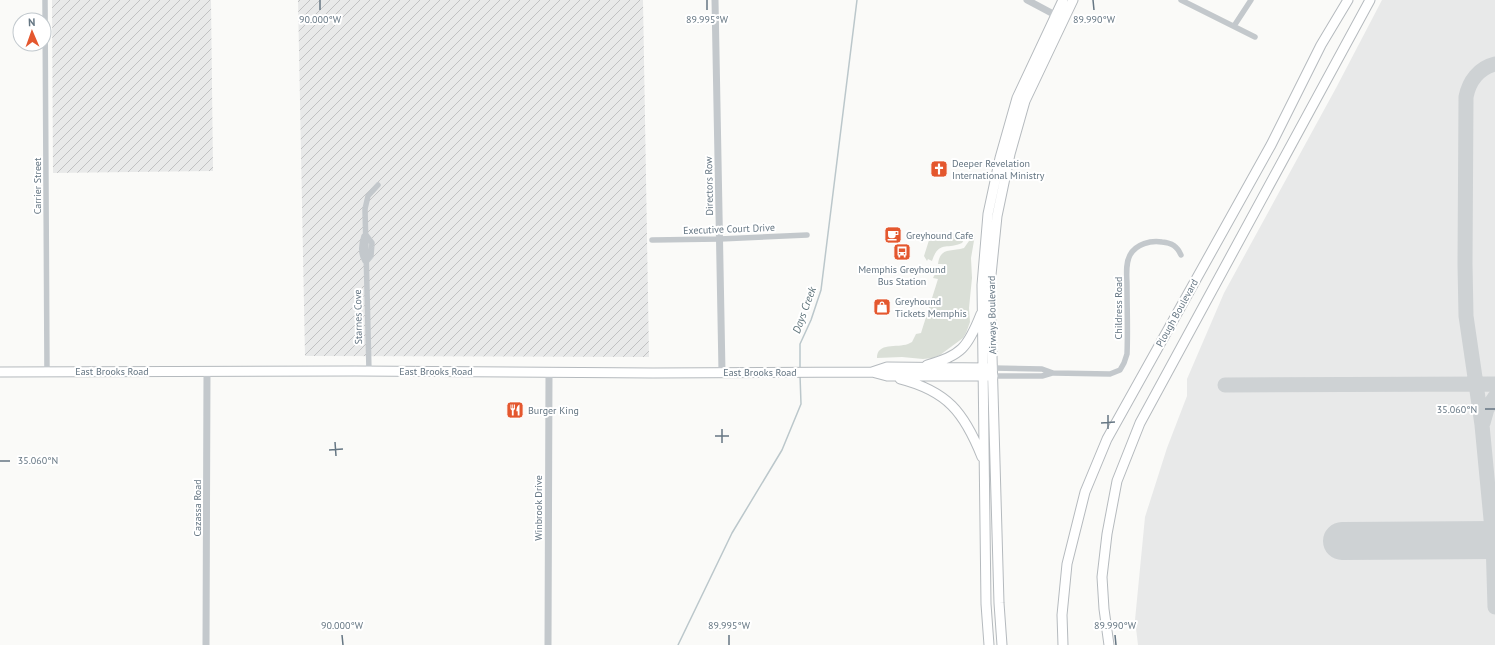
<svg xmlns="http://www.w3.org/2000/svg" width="1495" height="645" font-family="'PT Sans',sans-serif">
  <defs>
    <pattern id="industrial-furrows" width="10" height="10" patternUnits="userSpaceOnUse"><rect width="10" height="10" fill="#e8e9e9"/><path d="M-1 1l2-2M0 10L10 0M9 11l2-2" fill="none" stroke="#c0c1c2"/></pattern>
  </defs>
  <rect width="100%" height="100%" fill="#fafaf8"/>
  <path fill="#e8e9e9" d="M1382,0h113v645h-357l-3,-25 10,-103 22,-69 20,-52v-17l37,-86 112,-205z"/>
  <path fill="url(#industrial-furrows)" d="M52,0h159l2,171 -160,2z
    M298,0h345l6,357 -344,-1z"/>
  <path fill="#dadfd7" d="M958,230l4,1c3,4 3,8 0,12 -15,7 -23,-3 -30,18l-4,-2 -1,2 -3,-5 6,-19 28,-4z
    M970,234l5,1 -4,23 1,20 -3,30 1,14 -4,11 -3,5 -23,17 -7,3 -10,1 -21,-2 -25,1c0,-16 20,-10 31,-14l4,-2 4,-8 5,-1 17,-54 -5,-1 2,-4 6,-3 2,-7h-5c2,-17 13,-12 26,-16l5,-7z"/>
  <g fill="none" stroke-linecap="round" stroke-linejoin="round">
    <path stroke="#bbc7cb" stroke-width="1.5" d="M800,369v-25l11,-24 10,-30 36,-290
      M678,645l54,-112 50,-83 19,-46 -1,-29"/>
    <path stroke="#ced2d4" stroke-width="15" d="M1495,64c-16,4 -26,17 -29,33l-1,167 1,52 16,109 11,115 2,67
      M1225,385l270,-1
      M1483,423l4,-14 8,-12"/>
    <path stroke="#ced2d4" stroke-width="38" d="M1342,541l153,-1"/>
    <g stroke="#b5babe" stroke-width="11">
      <path id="primary" d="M927,365c34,-9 41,-18 54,-51
        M0,372l356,-1 297,2 219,-1 15,4h106
        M872,372l15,-5 101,1
        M900,379c47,12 64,33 82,78
        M989,645l-3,-41 -4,-319 6,-71 12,-56 17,-60 46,-98
        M1002,645l-3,-42 -9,-318 7,-69 13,-62 15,-53 48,-101
        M1063,645l-1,-30 5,-51 18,-72 22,-53 164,-294 50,-100 27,-45
        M1109,645l-5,-36 -2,-32 5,-43 10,-53 23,-58 230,-423"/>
    </g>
    <path stroke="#c3c8cc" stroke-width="5.5" d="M45,0l2,372
      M1181,0l74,37
      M1234,26l17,-26
      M366,235l6,8 -1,13 -5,6
      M364,236c-3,9 -4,17 1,25
      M652,240l68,-1 87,-4
      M993,368l49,1 11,4 57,1 10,-4 4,-7 3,-9c1,-23 0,-46 0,-68 0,-10 -2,-22 3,-31 6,-11 21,-15 32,-13 10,1 15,4 19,13
      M369,371l-4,-162 3,-13 10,-11
      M993,376h49l10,-3"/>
    <path stroke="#c3c8cc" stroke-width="7" d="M715,0l7,372
      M1027,0l32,17
      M206,645l1,-274
      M548,645l1,-273"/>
    <use href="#primary" stroke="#fff" stroke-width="9"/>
  </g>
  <path fill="none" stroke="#657683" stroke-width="1.5" d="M320,0v10M707,0v10M1093,0l1,10M1485,409h10M1108,415v14M1101,423l14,-1M722,429v14M715,436h14M335,442l1,14M329,450l14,-1M0,461h10M342,635l1,10M729,635v10M1115,635l1,10"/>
  <defs>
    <g id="church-square" transform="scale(0.9)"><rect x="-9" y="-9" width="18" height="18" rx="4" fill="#e4572e" stroke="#fff"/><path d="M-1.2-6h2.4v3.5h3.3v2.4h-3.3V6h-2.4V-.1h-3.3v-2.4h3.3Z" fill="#fff"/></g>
    <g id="cafe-square" transform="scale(0.9)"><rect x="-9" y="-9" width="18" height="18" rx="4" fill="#e4572e" stroke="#fff"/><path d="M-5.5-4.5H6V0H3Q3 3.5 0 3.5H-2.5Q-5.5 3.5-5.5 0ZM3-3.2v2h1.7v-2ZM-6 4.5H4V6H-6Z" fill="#fff"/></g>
    <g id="bus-square" transform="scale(0.9)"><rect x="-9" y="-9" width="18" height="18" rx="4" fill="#e4572e" stroke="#fff"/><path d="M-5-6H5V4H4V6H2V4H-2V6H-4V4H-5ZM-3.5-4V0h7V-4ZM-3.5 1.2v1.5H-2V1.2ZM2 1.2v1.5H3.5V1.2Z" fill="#fff"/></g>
    <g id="shop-square" transform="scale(0.9)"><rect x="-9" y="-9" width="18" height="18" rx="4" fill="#e4572e" stroke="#fff"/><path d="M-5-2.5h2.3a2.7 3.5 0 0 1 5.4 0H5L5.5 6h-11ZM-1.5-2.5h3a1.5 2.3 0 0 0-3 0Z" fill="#fff"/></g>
    <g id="restaurant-square" transform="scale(0.9)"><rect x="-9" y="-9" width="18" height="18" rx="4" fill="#e4572e" stroke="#fff"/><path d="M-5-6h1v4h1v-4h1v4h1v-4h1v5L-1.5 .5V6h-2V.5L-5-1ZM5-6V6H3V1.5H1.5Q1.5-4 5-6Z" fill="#fff"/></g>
  </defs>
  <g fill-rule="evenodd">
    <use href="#church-square" x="939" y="169"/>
    <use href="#cafe-square" x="893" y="235"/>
    <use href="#bus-square" x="902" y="252"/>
    <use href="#shop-square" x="882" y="307"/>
    <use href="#restaurant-square" x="515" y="410"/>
  </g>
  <g text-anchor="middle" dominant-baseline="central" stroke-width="4" stroke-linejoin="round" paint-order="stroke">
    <g font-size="10" fill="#657683" stroke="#fff" text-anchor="start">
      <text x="952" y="163">Deeper Revelation<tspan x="952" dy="12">International Ministry</tspan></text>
      <text x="906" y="235">Greyhound Cafe</text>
      <text x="902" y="269" text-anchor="middle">Memphis Greyhound<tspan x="902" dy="12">Bus Station</tspan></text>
      <text x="895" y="301">Greyhound<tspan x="895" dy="12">Tickets Memphis</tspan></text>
      <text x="528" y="410">Burger King</text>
    </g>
    <g font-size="10" fill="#657683" stroke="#fff">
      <text transform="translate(37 186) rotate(-90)">Carrier Street</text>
      <text transform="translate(709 186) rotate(-91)">Directors Row</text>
      <text transform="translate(729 229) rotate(-2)">Executive Court Drive</text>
      <text transform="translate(1118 308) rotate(-90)">Childress Road</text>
      <text transform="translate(1177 313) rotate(-61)">Plough Boulevard</text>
      <text transform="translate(992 315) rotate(-91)">Airways Boulevard</text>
      <text transform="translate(358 317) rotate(-91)">Starnes Cove</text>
      <text x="112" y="371">East Brooks Road</text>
      <text x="436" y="371">East Brooks Road</text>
      <text x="760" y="372">East Brooks Road</text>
      <text transform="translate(197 508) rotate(-90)">Cazassa Road</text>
      <text transform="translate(538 508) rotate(-90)">Winbrook Drive</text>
    </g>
    <g font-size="11" font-style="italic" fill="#60757c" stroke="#fff">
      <text transform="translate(804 310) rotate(-70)">Days Creek</text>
    </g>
  </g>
  <g font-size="10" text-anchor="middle" fill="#657683" stroke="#fff" stroke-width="4" stroke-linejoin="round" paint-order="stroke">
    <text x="320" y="23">90.000°W</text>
    <text x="707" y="23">89.995°W</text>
    <text x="1094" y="23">89.990°W</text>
    <text x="1457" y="413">35.060°N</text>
    <text x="38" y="464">35.060°N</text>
    <text x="342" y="629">90.000°W</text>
    <text x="729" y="629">89.995°W</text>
    <text x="1115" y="629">89.990°W</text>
  </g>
  <g transform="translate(32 32) rotate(358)"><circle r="19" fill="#ffffff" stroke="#c1c8cd"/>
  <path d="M0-3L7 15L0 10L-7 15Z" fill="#e4572e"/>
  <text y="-6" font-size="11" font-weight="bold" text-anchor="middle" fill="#657683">N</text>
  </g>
</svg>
